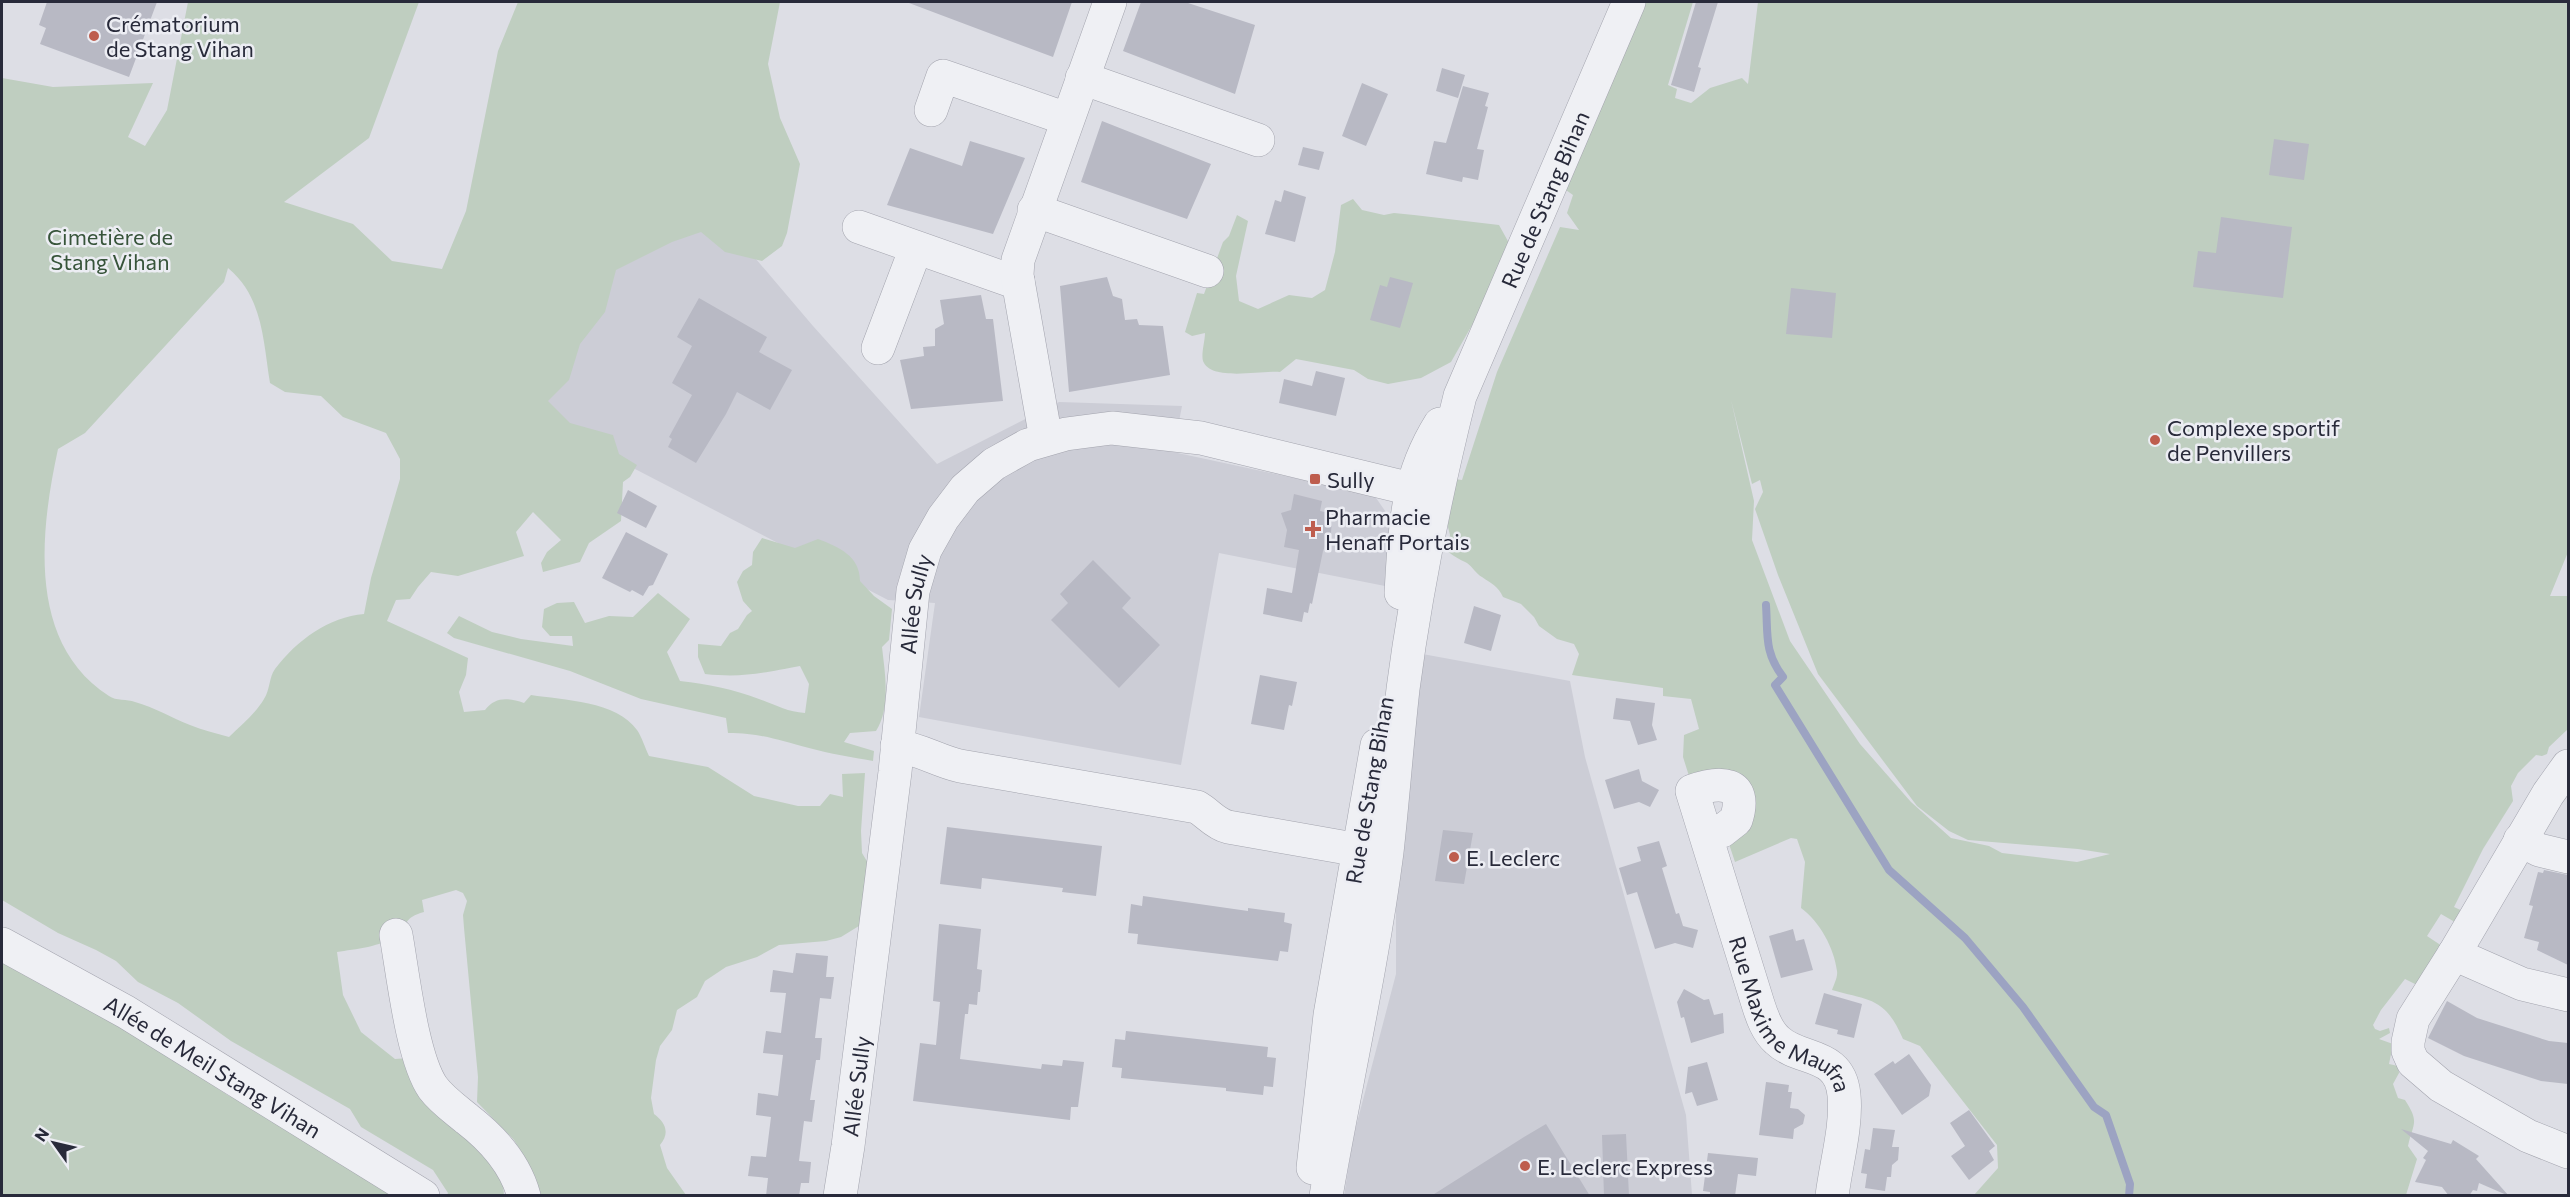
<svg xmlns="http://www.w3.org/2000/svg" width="2570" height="1197" font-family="Commissioner,sans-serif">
  <rect width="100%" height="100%" fill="#dddee5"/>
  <path fill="#cccdd6" d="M710,205l103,121 124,138 122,-62 123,4 -9,46 201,43 16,23 -5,68 -166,-33 -38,212 -262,-48 16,-114 -47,-3 -363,-188 86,-161z
    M1417,653l153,28 15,76 101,358 6,80 -348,1 9,-58 43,-164v-95z"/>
  <path fill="#bfcec0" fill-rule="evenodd" d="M188,2h231l-50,136 -85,64 69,22 39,37 50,8 24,-58 32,-160 20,-49h262l-12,62 12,54 20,46 -13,69 -5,13 -20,15 -37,-9 -24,-20 -29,10 -56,28 -11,42 -25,32 -11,36 -21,21 22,22 43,12 6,19 18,11 -7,12 -7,5 -2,39 -32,22 -9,19 -37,10 -2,-9 6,-11 14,-12 -28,-28 -17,20 8,24 -66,20 -27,-4 -13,15 -8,12 -14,1 -9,21 81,37 -2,17 -7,17 5,20 21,-2c11,-14 23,-12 39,-7l7,-8c32,5 86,6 106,35 5,7 8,18 12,26l59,11 46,29 44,10h22l10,-12 13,3 -1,-23 23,-1 -4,58 1,22 9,15 -4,53 -26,16 -15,4 -47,4 -22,12 -31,10 -21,14 -8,16 -20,13 -5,20 -12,16 -4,14 -5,38 3,16c12,9 16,19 6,31l7,23 19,27h-154l-4,-32 -14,-23 -37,-38 1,-25 -14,-149 -1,-13 4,-14 -4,-8 -7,-3 -34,10 2,12c-21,6 -14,11 -28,23 -14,12 -41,14 -59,17l6,43 18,37 34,27 14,-1 93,116 2,21h-57l1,-2 -15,-23 -72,-43 -11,-18 -119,-68 -53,-38 -40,-21 -22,-21 -20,-11 -38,-17 -56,-33v-822l51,9 100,-4 -25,54 17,9 22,-36zM228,268c35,29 35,72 42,115l15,9 36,4 22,21 43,16 14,26v20l-29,99 -7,36c-35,3 -67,26 -89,55 -6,8 -5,21 -11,30 -8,14 -23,26 -35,38 -13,-4 -27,-7 -39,-12 -18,-7 -36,-18 -55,-23 -8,-3 -19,-1 -26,-6 -82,-53 -69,-164 -51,-247l27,-16 139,-151z
    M1637,2h56l-25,83 9,4 -2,9 16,5 19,-15 32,-10 6,6 10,-82h810v550l-18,44h18v133l-19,18 -2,7 -5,2 -6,-1 -18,18 -7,13 2,15 -30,48 -29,58 13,6 -7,12 -19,-11 -14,22 15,10 -25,39 -12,-6 -24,31 -8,15 2,4 5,2 9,-3 1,5 -11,6 14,5 -4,20 9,2 1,7 -6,11 5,14 7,2c15,23 8,23 3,46l9,13 -11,36h-432l24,-27 -1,-23 -77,-99 -17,-7c-18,-41 -31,-38 -71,-49 2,-6 6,-13 5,-19 -3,-23 -17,-49 -36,-63l4,-46 -8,-23 -6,-1 -56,24 -8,-24 21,-28 -59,-34 -6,-19 1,-22 15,-6 -8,-30 -28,-3v-8l-91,-13 7,-21 -5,-10 -17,-5 -18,-13 -5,-9 -13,-13 -18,-7c-5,-11 -11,-13 -21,-20 -6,-3 -9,-10 -15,-14 -8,-4 -14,-7 -21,-13l4,-15 -3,-12 8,-44 7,1 35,-108 63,-145 19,3 -12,-17 6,-18 -10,-7zM1731,400l21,84 8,-4 3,12 -8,17 23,66 40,99 99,132 32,25 19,9 110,9 32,5 -33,8 -75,-9 -13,-7 -38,-8 -40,-36 -51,-58 -70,-103 -38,-101 2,-39z
    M1353,199l9,11 22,5 10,-2 20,2 85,10 10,18 -9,33 -49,86 -30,16 -33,6 -20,-5 -14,-9 -58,-11 -16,13c-18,-2 -69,10 -77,-11 -2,-7 2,-20 2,-28l-13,3 -7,-4 12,-39 7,1 19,-52 6,-6 8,-21 11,6 -12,55 3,25 19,8 31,-14 23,3 13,-8 10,-38 6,-47z
    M762,538l33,10 23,-9c21,8 42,17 42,42l14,15 18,13 -3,31 -7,7c3,27 9,60 -6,84l-26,2 -6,9 30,9 -1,10c-21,-4 -43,-7 -64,-13 -31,-8 -48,-15 -81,-15l-2,-15 -85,-19 -71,-28 -116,-33 -7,-5 12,-17 33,16 29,7 52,7 -1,-10h-22l-8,-9 2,-18 13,-6 17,-1 11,21 24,-7 24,1 25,-24 32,26 -23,33 13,29c28,3 53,8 79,18 17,6 28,13 46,14l4,-29 -9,-18c-38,7 -57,12 -95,8l-7,-17v-13l23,2 9,-13 8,-4 9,-14 5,-4 -9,-10 -6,-19 6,-11 9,-6 1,-13z
    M2,953l110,66 117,77 26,7 76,56 65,37h-394z"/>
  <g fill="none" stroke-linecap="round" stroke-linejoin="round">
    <path stroke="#9ca3c2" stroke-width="8" d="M1766,605c2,30 -2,47 17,72l-8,8 114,185 76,68 58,69 71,100 12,8 24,69 -1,12"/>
  </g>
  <path fill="#b8b9c4" d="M47,2h110l-28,75 -89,-33 6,-16 -7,-3z
    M909,2h163l-19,55 -144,-54z
    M1141,2h44l70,23 -20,69 -112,-43z
    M1696,2h22l-20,65 3,1 -7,24 -23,-7z
    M1442,68l23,7 -7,23 -22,-7z
    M1362,83l26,11 -22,52 -24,-10z
    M1463,86l26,7 -4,13 3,1 -11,42 7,1 -6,30 -15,-3 -1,5 -36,-8 8,-33 12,2z
    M1102,121l109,43 -24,55 -106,-37z
    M2274,139l35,5 -5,36 -35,-5z
    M970,141l55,17 -32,76 -106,-29 23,-57 52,18z
    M1303,147l21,5 -5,18 -21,-5z
    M1284,190l22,7 -11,45 -30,-8 10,-34 6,2z
    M2221,217l71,10 -9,71 -90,-11 5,-36 18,2z
    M1107,277l6,19 9,3 3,21 12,-1 2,6 24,1 7,49 -101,17 -9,-106z
    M1390,277l23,6 -13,45 -30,-8 10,-35 7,2z
    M1791,288l45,5 -4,45 -46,-4z
    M981,295l5,24h7l10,82 -92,8 -11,-49 24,-4 -1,-9 12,-1v-17l9,-5 -4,-24z
    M699,298l68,39 -8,15 33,18 -22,40 -33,-18 -11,22 -30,49 -28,-16 4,-8 -3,-2 23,-42 -20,-12 20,-37 -15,-9z
    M1316,371l29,7 -9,38 -57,-13 5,-24 28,7z
    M628,490l29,16 -11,22 -29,-15z
    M1294,494l28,7 -2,10 9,2 3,8 -1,11 -8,19 -11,53 -2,-1 -2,10 -4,-1 -2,10 -39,-8 4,-26 25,5 7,-43 -15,-3 3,-17 -6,-17 10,-3z
    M626,532l42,22 -15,31 -4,1 -6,10 -11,-6 -2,2 -28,-14z
    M1093,560l38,38 -9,10 38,37 -41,43 -68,-68 17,-17 -8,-9z
    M1474,606l27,9 -10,36 -27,-8z
    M1260,675l37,7 -5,24 -3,-1 -5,25 -33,-6z
    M1616,698l39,5 -3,22 5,15 -19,5 -8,-24 -17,-2z
    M1639,769l3,12 17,9 -9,17 -11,-5 -25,7 -9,-29z
    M947,827l155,19 -6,50 -34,-4 1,-4 -81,-10 -1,11 -41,-5z
    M1443,830l30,3 -9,51 -29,-3z
    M1659,841l8,25 -5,2 14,46 3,-1 4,13 15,4 -5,18 -18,-5 -20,6 -18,-57 -10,3 -8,-27 22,-7 -4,-14z
    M2544,870l24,5v90l-31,-15 2,-8 -15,-4 9,-32 -4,-1 9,-33 5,1z
    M1143,896l105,15v-3l37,5 -1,9 8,2 -4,28 -8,-1 -2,10 -141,-17 1,-10 -10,-1 3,-29 11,2z
    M939,924l42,5 -4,40 5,1 -2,22h-2l-1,13 -8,-1 -1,10h-3l-5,45 81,10 1,-5 20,2 1,-6 21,2 -6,45h-7l-1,13 -157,-19 7,-58 16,2 4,-43 -7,-1z
    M1793,929l3,12 8,-2 9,31 -32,8 -12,-42z
    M796,953l32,3 -2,21h8l-3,22 -11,-1 -5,40h7l-2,22h-4l-6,40h5l-3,22 -8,-1 -5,40 12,1 -2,21h-8l-2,13h-33l2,-18 -20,-2 3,-20 15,1 5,-40 -15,-2 2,-22 20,3 5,-41 -20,-2 3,-22 15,2 5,-40 -16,-1 3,-22 20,3z
    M1684,989l20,11 5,-1 5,16 9,-2 1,20 -33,10 -7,-26 -3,1 -4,-16z
    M1824,993l38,11 -8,34 -17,-4 1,-4 -23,-6z
    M2447,1001l30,17 72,23 19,2v41l-27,-3 -77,-25 -36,-18z
    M1126,1031l142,16 -1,10 9,1 -3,29 -9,-1 -1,9 -37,-4v-3l-105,-10 1,-10 -10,-1 3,-28 10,1z
    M1909,1054l22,31 -2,11 -27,19 -28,-41 19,-13 2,3z
    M1707,1062l11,38 -21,6 -5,-14 -7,2 3,-27z
    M1766,1082l23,3 -1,7h4l-2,16 8,1 7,6 -2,9 -9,5 -1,10 -34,-4z
    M1969,1110l26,36 -6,5 5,9 -25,20 -18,-24 14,-10 -15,-23z
    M1546,1124l44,72h-159l93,-59z
    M1873,1128l22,2 -3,17h7l-1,13 -6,5 -1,12h-4l-2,14 -20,-3 2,-14 -6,-1 4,-24 5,1z
    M2401,1129l50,15 2,-4 26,16 -3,3 33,37 -30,-13 -2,8 -4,-1 -4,6h-20l-7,-9 -27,-5 11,-22 -3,-2 5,-7z
    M1626,1134l3,62h-25l-2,-61z
    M1708,1153l50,5 -2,18 -18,-2 -3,22h-25v-4l-7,-1z"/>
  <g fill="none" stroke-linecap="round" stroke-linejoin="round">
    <g stroke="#a3a4ae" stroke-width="34">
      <g id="minor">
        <path d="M1082,78l176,62"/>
        <path d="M931,110l12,-34 124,43"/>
        <path d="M1034,210l173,61"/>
        <path d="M859,227l150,53 9,1"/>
        <path d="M878,348l38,-100"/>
        <path d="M1046,439l-29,-164 1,-15 92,-258"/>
        <path d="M1401,593c4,-64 4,-113 39,-169"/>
        <path d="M897,746c23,3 41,15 63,20l237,41c12,7 17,16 31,20l131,23"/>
        <path d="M2568,766l-20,28 -94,160 -41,65 -5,23v9l5,11 28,24 87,50 40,16"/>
        <path id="s1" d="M1706,836l16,-5 14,-11c13,-40 -17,-39 -44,-29l66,213c4,13 9,27 19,36 23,22 63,11 67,55 3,32 -8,68 -12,101"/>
        <path d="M2520,840l19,10 29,7"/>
        <path d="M396,935c7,39 16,123 37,153 9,12 22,21 34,31 26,20 48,44 57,77"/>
        <path id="s2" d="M2,944l124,68 297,184"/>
        <path d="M2454,954l68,30 46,11"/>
        <path d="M1313,1168l17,-153 47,-270"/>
        <path id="s3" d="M840,1196l8,-50 47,-374 18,-181 12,-41 18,-32 22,-29 29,-25 34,-19 38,-11 46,-6 89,10 235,57"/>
        <path id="s4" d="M1326,1196c20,-115 46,-229 61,-344 6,-54 10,-109 16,-163 13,-99 33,-197 57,-293l169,-394"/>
      </g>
    </g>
    <use href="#minor" stroke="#eff0f4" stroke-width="33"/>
  </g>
  <g fill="#be5d4e" stroke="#ecedf3" stroke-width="2">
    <circle cx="94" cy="36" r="6"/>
    <circle cx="2155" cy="440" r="6"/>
    <rect x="1309" y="473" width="12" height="12" rx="3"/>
    <path d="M1310 520h6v6h6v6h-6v6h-6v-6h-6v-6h6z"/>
    <circle cx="1454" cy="857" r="6"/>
    <circle cx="1525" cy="1166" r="6"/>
  </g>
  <g text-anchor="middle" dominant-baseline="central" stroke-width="5" stroke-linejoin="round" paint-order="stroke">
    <g font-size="22" fill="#282a3a" stroke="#ecedf3" text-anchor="start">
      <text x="106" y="23">Crématorium<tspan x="106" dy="25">de Stang Vihan</tspan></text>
      <text x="2167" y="427">Complexe sportif<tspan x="2167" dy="25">de Penvillers</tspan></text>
      <text x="1327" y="479">Sully</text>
      <text x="1325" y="516">Pharmacie<tspan x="1325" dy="25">Henaff Portais</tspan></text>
      <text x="1466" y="857">E. Leclerc</text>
      <text x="1537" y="1166">E. Leclerc Express</text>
    </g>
    <g font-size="22" fill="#282a3a" stroke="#ecedf3">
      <text stroke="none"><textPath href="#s4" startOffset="1026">Rue de Stang Bihan</textPath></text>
      <text stroke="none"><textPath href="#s3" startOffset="597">Allée Sully</textPath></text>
      <text transform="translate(1369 790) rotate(-80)">Rue de Stang Bihan</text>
      <text stroke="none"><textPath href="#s1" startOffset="363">Rue Maxime Maufra</textPath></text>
      <text stroke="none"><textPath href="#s2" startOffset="244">Allée de Meil Stang Vihan</textPath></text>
      <text stroke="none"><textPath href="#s3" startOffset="111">Allée Sully</textPath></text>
    </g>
    <g font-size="22" fill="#37543a" stroke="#ecedf3">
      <text x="110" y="236">Cimetière de<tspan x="110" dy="25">Stang Vihan</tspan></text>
    </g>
  </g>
  <rect width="2570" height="1197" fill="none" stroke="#282a3a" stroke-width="6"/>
  <g transform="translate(54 1143) rotate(304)" stroke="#ecedf3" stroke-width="4.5" paint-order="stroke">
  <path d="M0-4.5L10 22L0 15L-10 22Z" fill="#282a3a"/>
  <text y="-9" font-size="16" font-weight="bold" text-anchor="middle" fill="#282a3a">N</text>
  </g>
</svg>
